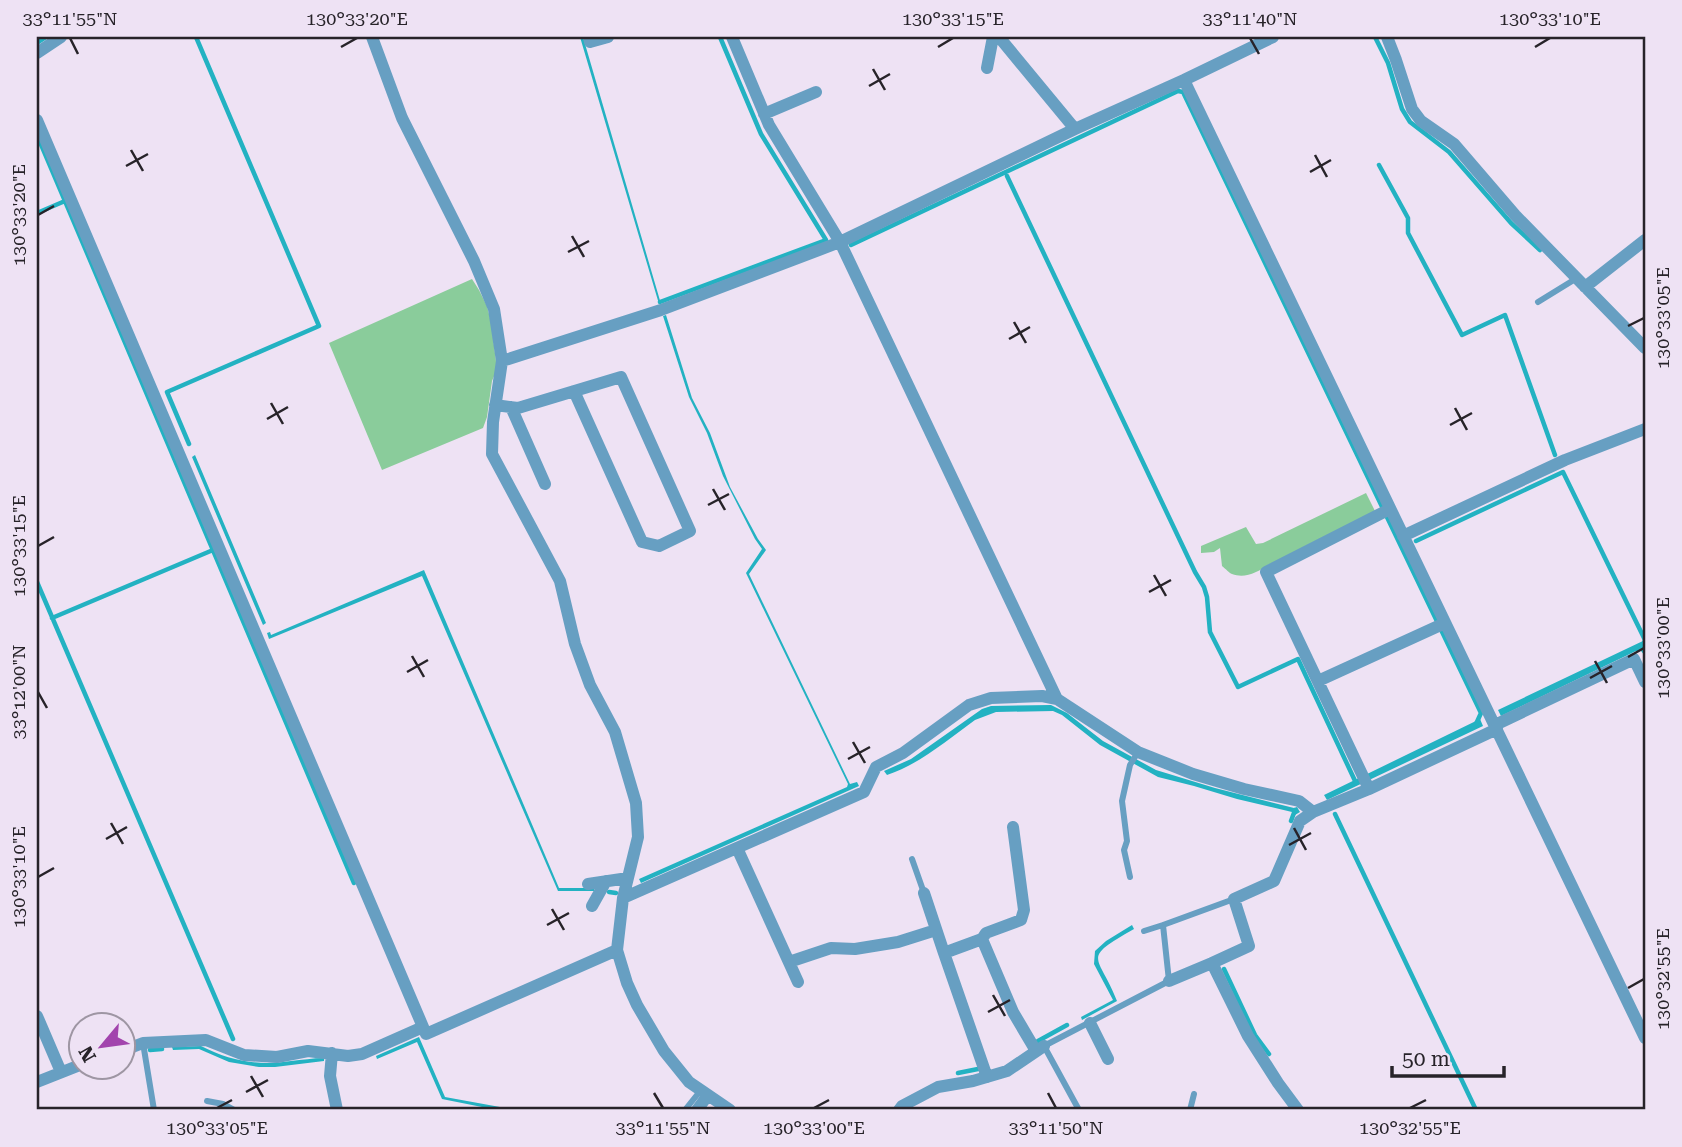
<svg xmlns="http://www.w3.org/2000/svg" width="1682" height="1147" font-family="'Roboto Serif',serif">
  <rect width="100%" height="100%" fill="#eee2f4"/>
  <path fill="#8acc9b" d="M472,279l7,11 8,16 4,16 6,47 -5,12 -5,36 -4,11 -101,42 -53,-127z
    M1366,493l9,18 -107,54c-10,7 -23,14 -36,9 -3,-1 -6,-5 -10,-8l-2,-18 -6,4 -13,1v-7l45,-19 10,17 7,-1z"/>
  <path fill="#23b2c2" d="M580,37h3l78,267h-2z
    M666,315l26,83 18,35 20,54 28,52 8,11 -17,24 101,210 7,-2 2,4 -218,97 -2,-4 208,-92 1,-3 -102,-211 16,-24 -7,-10 -32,-63 -16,-43 -18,-36 -26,-81z
    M195,455l71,168 -3,2 -71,-168z
    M424,570l135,318h35v3h-36l-136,-315 -153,63 -2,-6 3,-1 1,3z
    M1645,640v16l-4,-5h-5l-135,65 -3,-6z
    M1051,705l16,8 36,28 53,29 59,18 79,20 3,-1 3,5 -5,3 -3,-3 -55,-13 -43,-13 -36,-9 -58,-32 -38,-30 -9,-4 -57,1 -21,8c-28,20 -55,44 -88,55l-3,-4 27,-12 71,-50 9,-3z
    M1480,719l3,7 -156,74 -3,-5z
    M1132,925l2,4c-55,31 -35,25 -17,72l-35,19 -1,-3 32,-17 -19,-36 1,-13 11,-10z
    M419,1037l26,60 55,10 7,3h-10l-55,-11 -25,-57 -40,17 -1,-3z
    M201,1046c29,15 57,20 90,15 11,-1 22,-3 33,-3v3l-49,6h-16l-30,-5 -30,-13 -26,1 -1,-3z"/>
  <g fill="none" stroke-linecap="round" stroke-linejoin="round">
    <path stroke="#23b2c2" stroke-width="4.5" d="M1375,37l13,26 14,46 8,13 39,30 62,71 29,27
      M37,43l9,-6
      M37,135l317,748
      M1379,165l29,53v15l54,102 43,-20 50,140
      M1007,176l188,396 9,15 3,10 3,35 28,55 60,-28 58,124
      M37,213l28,-12
      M851,245l327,-154 5,1 298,621 -5,11
      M660,302l166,-62 -65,-106 -41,-97
      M189,444l-22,-52 152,-66 -123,-289
      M1416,541l147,-69 82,168 -1,3
      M37,582l196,457
      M52,618l161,-68
      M1335,814l141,296
      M1291,821l4,-11
      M609,892l7,1
      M1224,969l31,66 14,19
      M1038,1041l29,-16
      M150,1050l12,-1
      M958,1073l20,-4"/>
    <path stroke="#679fc2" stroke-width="6" d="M1538,302l39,-24
      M912,859l12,34
      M1130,877l-6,-27 3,-9 -5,-40 8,-36 8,-13
      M1144,931l19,-6
      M143,1043l11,67
      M207,1101l16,3 11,6
      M685,1110l16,-20
      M1079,1110l-35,-64 125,-65 -6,-56 71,-26
      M1190,1110l4,-16"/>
    <path stroke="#679fc2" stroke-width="12" d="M372,37l30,81 72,143 20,48 8,52 -9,61 -1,32 68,127 15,63 15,41 25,47 21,71 2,34 -15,61 -6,52 10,33 10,22 27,46 25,31 41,28
      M589,37l1,5 18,-5
      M732,37l37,88 71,117 217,457
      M999,37l76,92
      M1387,37l9,23 16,49 9,12 33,23 61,71 130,133
      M37,53l24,-16
      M987,68l6,-31
      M1184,80l461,958
      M764,114l52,-22
      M37,120l389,914 191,-84
      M1585,287l60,-47
      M502,361l159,-51 179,-68 235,-113 109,-49 89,-43
      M495,405l23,3 103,-31 69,154 -31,15 -17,-4 -68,-151
      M511,407l34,77
      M1403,536l162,-76 80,-31
      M1318,681l127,-58
      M1495,725l139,-66 11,23
      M1369,789l-103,-217 124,-63
      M1013,827l11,83 -3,10 -35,13 -4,6 31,73 23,39
      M737,848l61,134
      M588,884l40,-6
      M924,893l20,60 38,-14
      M623,898l241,-106 12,-25 27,-14 66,-48 22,-7 51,-2 15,3 81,53 55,22 51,15 55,12 14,11
      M592,906l14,-25
      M944,953l43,124
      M789,962l42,-14 24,1 43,-7 38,-12
      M1169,981l43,-18
      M37,1016l24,56
      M1090,1023l18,36
      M122,1051l21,-8 63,-3 38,15 33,2 31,-6 40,5 14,-2 61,-27
      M332,1053l-2,23 7,34
      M37,1082l43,-17
      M697,1110l11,-15
      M899,1110l3,-4 36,-19 35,-6 34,-10 37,-25
      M1298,1110l-20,-27 -30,-47 -36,-73 37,-17 -15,-47 40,-18 26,-60 13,-9 56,-23 128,-60"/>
  </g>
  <path fill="none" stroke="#272329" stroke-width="2.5" d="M70,38l8,16M1250,38l9,16M341,47l16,-9M938,47l15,-9M1535,47l15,-9M873,69l12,21M869,86l21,-12M131,150l12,21M1315,155l12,22M126,166l22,-12M1310,172l21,-12M38,215l16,-9M572,236l12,21M568,252l21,-11M1014,322l12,21M1628,326l16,-8M1009,339l21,-12M271,403l12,21M1455,408l12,22M267,419l21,-12M1450,425l22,-12M713,489l12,21M708,505l21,-11M38,546l16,-9M1154,575l12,21M1149,592l22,-12M412,656l12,21M1628,657l16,-9M1595,661l12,22M407,672l21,-12M1590,678l22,-12M38,692l9,16M853,742l12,21M848,759l22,-12M111,823l12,21M1294,828l12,22M106,839l21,-12M1289,845l22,-12M38,877l16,-9M552,909l12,21M547,925l22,-12M1628,988l16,-9M993,995l12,21M988,1012l22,-12M251,1076l12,21M246,1092l22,-12M654,1093l9,15M1048,1093l8,15M217,1108l15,-8M814,1108l15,-8M1410,1108l16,-8"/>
  <rect width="1682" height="1147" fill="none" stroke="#eee2f4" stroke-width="77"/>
  <g transform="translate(102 1046) rotate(241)"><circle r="33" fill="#eee2f4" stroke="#9e96a3" stroke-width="2"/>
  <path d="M0-5L12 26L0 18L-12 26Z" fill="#a244ad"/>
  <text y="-10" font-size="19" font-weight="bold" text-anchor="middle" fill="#272329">N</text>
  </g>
  <path d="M1392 1066v10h112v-10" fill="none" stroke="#272329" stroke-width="3.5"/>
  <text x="1402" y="1066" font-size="21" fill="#272329" stroke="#eee2f4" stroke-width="5" paint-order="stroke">50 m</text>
  <rect x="38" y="38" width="1606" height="1070" fill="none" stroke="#272329" stroke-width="2.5"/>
  <g font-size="18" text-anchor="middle" fill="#272329">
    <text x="70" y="25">33°11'55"N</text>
    <text x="357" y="25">130°33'20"E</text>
    <text x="953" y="25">130°33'15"E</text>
    <text x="1250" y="25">33°11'40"N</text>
    <text x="1550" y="25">130°33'10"E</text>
    <text transform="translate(19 215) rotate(-90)" y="6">130°33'20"E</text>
    <text transform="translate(1663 318) rotate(-90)" y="6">130°33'05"E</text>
    <text transform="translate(19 546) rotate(-90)" y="6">130°33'15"E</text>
    <text transform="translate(1663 648) rotate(-90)" y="6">130°33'00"E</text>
    <text transform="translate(19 692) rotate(-90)" y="6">33°12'00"N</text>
    <text transform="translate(19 877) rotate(-90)" y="6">130°33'10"E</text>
    <text transform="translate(1663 979) rotate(-90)" y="6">130°32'55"E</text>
    <text x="217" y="1134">130°33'05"E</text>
    <text x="663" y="1134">33°11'55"N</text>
    <text x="814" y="1134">130°33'00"E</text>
    <text x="1056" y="1134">33°11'50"N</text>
    <text x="1410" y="1134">130°32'55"E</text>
  </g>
</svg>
